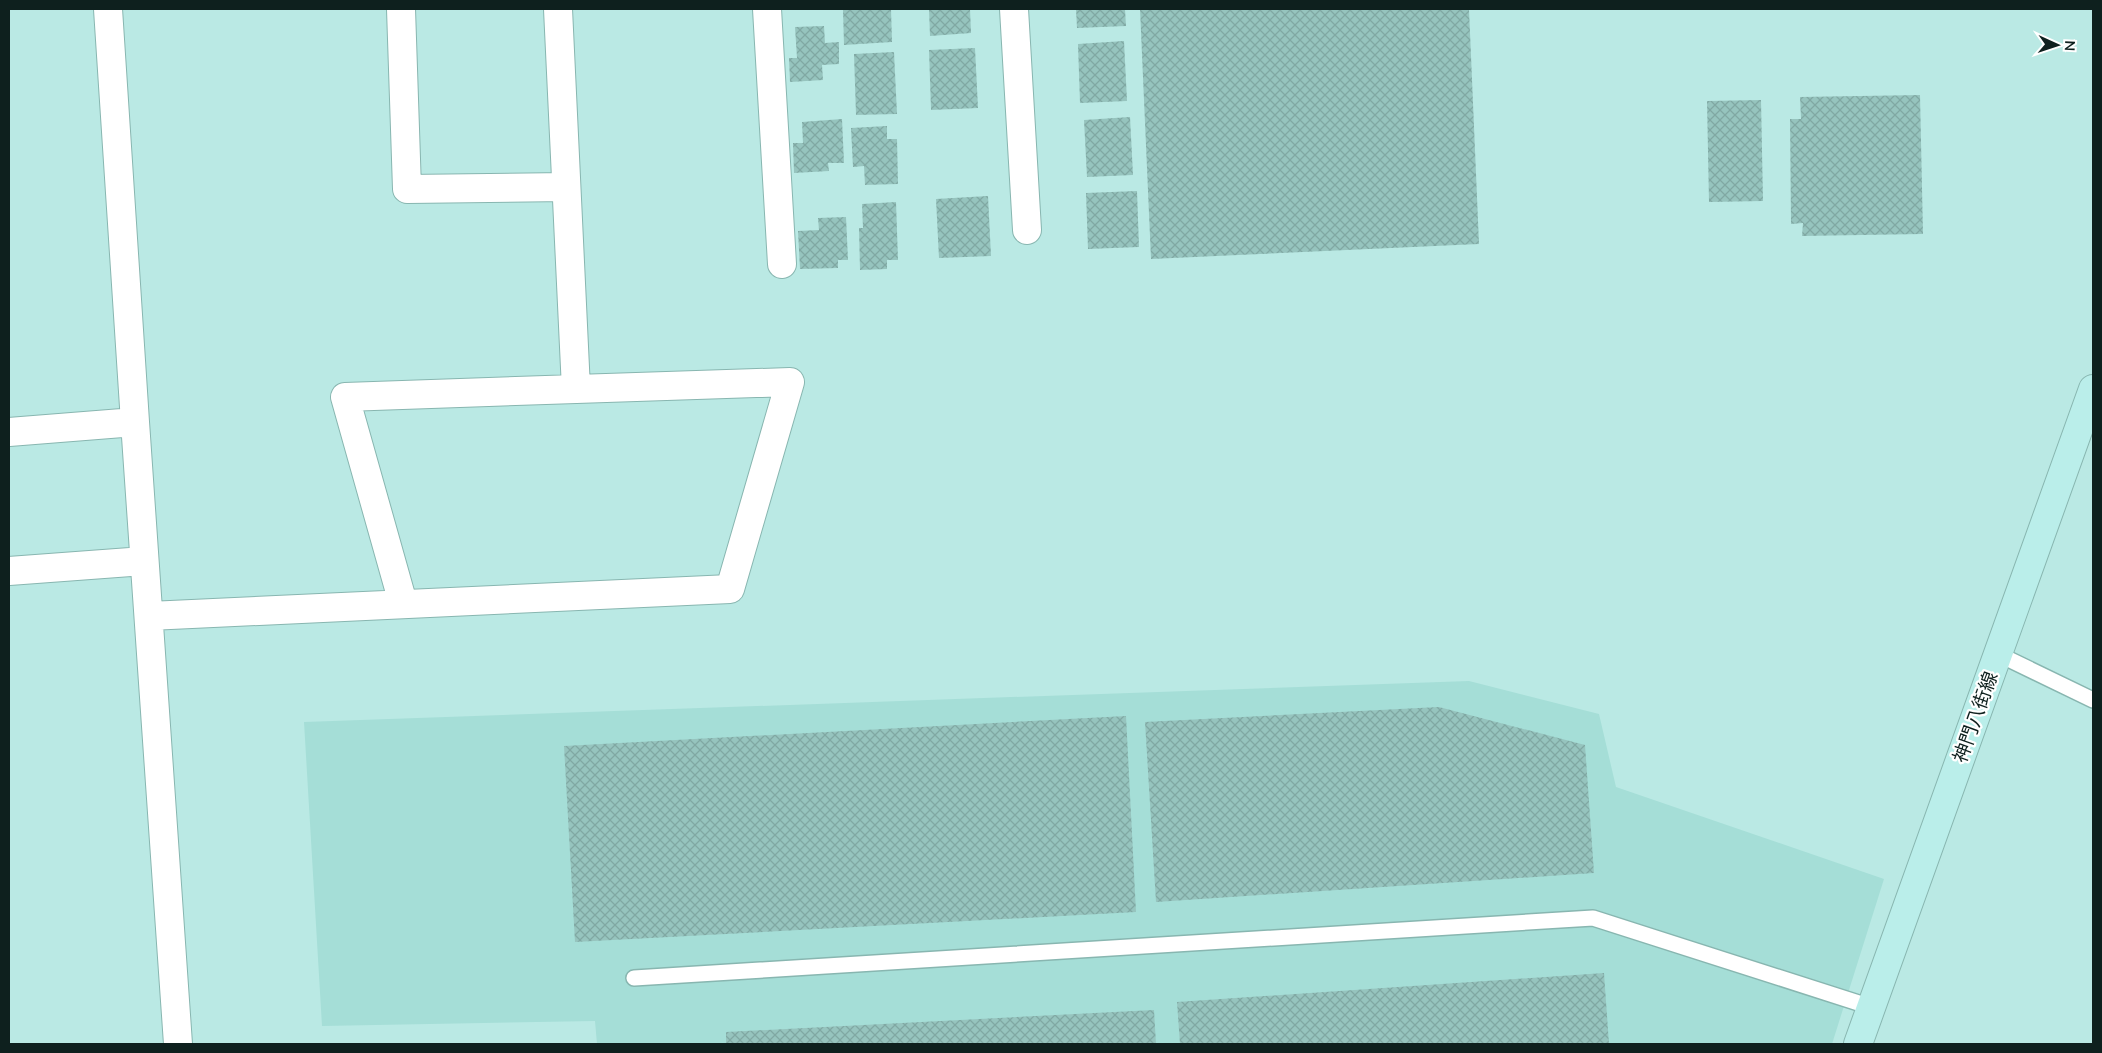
<svg xmlns="http://www.w3.org/2000/svg" width="2102" height="1053" font-family="Mulish,'Noto Sans JP',sans-serif">
  <defs>
    <pattern id="building-cross-hatch" width="8" height="8" patternUnits="userSpaceOnUse" patternTransform="scale(1.25)"><rect width="8" height="8" fill="#96c4be"/><path d="M0 0l8 8M0 8l8-8" fill="none" stroke="#80a8a3"/></pattern>
  </defs>
  <rect width="100%" height="100%" fill="#bae9e4"/>
  <path fill="#a5ded7" d="M1469,681l130,33 17,73 268,92 -52,165h-1235l-2,-23 -273,5 -18,-304z"/>
  <path fill="url(#building-cross-hatch)" d="M843,9h48l1,33 -48,3z
    M929,9h41l1,24 -41,3z
    M1076,9h49l1,17 -49,2z
    M1140,9h329l10,235 -328,15z
    M824,26l1,17 14,-1v22l-17,1 1,15 -33,2 -1,-24h8l-2,-31z
    M1124,41l3,60 -47,2 -2,-59z
    M975,48l3,60 -47,2 -2,-60z
    M894,52l3,62 -41,1 -2,-61z
    M1920,95l3,139 -121,2 1,-13 -12,1 -1,-105h11l-1,-22z
    M1761,100l2,101 -54,1 -2,-101z
    M1130,117l3,58 -46,2 -3,-57z
    M842,119l2,44h-16l1,8 -35,2 -1,-30h10l-1,-21z
    M887,126v13h10l1,45 -33,1 -1,-19 -11,1 -2,-39z
    M1137,191l2,56 -51,2 -2,-56z
    M988,196l3,60 -52,2 -3,-59z
    M896,202l2,58h-11v9l-27,1 -1,-42h4l-1,-24z
    M846,217l2,43h-10v8l-38,1 -2,-38 21,-1 -1,-12z
    M1439,707l146,38 9,128 -438,29 -11,-180z
    M1126,716l10,196 -561,30 -11,-196z
    M1604,973l5,71h-429l-3,-42z
    M1154,1010l2,34h-430v-12z"/>
  <g fill="none" stroke-linecap="round" stroke-linejoin="round">
    <g stroke="#88b6b0" stroke-width="18">
      <path id="service" d="M1998,654l95,46
        M634,978l959,-60 278,89"/>
    </g>
    <g stroke="#88b6b0" stroke-width="30">
      <path id="minor" d="M108,9l27,413 43,622
        M401,9l6,180 159,-2
        M767,9l15,255
        M1014,9l13,221
        M9,432l126,-10
        M9,571l135,-10
        M403,603l-58,-206 231,-8 -18,-380
        M149,616l581,-27 60,-207 -214,7"/>
    </g>
    <g stroke="#88b6b0" stroke-width="30">
      <path id="secondary" d="M1858,1044l235,-655"/>
    </g>
    <use href="#service" stroke="#fff" stroke-width="15"/>
    <use href="#minor" stroke="#fff" stroke-width="28"/>
    <use href="#secondary" stroke="#baeeea" stroke-width="28"/>
  </g>
  <g text-anchor="middle" dominant-baseline="central" stroke-width="4.5" stroke-linejoin="round" paint-order="stroke">
    <g font-size="19" fill="#0e201e" stroke="#fff">
      <text transform="translate(1975 717) rotate(-70)">神門八街線</text>
    </g>
  </g>
  <rect width="2102" height="1053" fill="none" stroke="#0e201e" stroke-width="20"/>
  <g transform="translate(2057 45) rotate(93)" stroke="#ffffff" stroke-width="4" paint-order="stroke">
  <path d="M0-4L9 19L0 12L-9 19Z" fill="#0e201e"/>
  <text y="-8" font-size="14" font-weight="bold" text-anchor="middle" fill="#0e201e">N</text>
  </g>
</svg>
